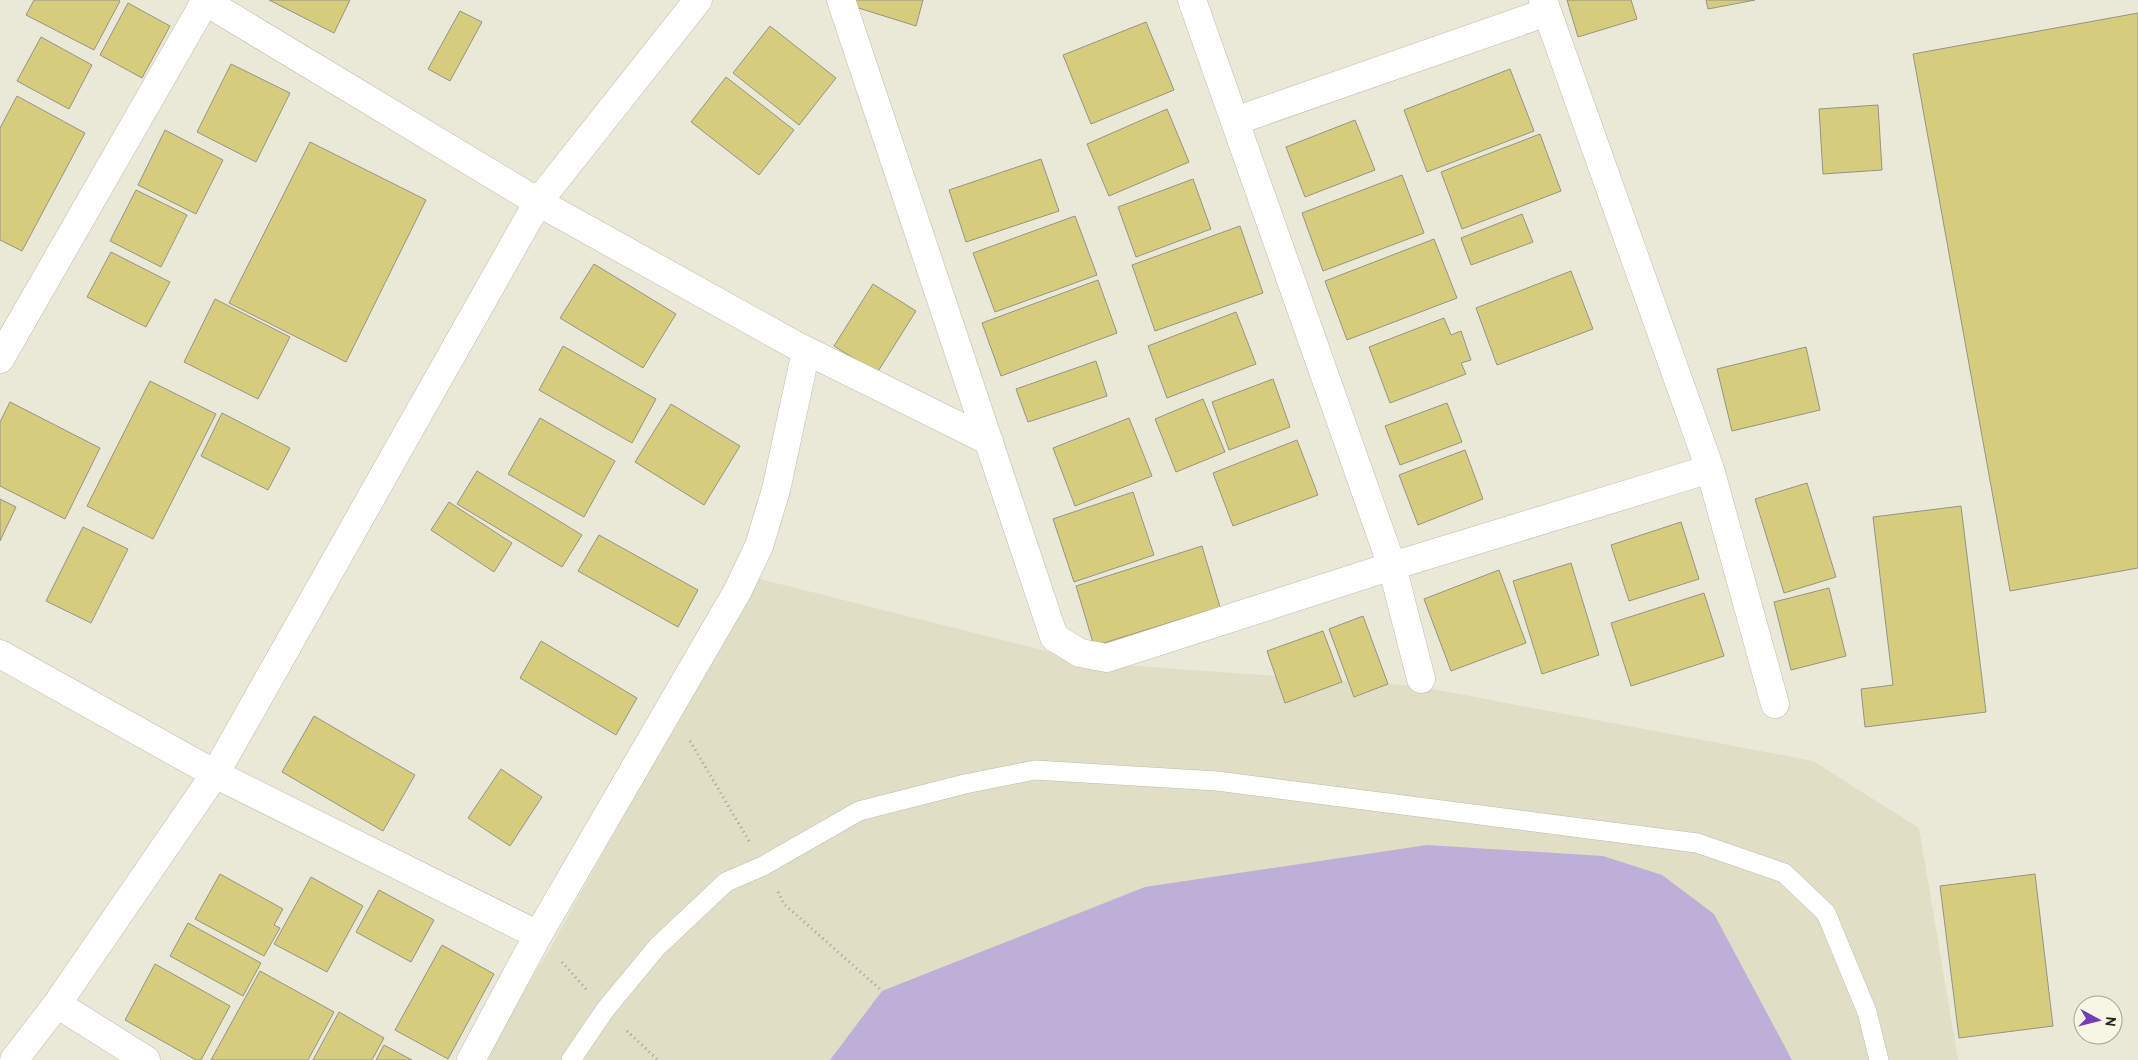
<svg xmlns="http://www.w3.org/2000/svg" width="2138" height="1060" font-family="Overpass,sans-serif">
  <rect width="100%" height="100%" fill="#eae8d7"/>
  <path fill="#e0dec5" d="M744,575l349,88 324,23 396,75 106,67 39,232h-1477l70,-113 127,-230z"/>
  <path fill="#beafd8" d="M1427,845l176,11 59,19 52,39 78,146h-962l52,-69 263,-104z"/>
  <path fill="#d6cc7e" stroke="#969484" d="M34,0h84l2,1 -26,49 -68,-35z
    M269,0h81l-16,33z
    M850,0h73l-7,26 -67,-21z
    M1567,0h64l6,19 -59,18z
    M1706,0h49l-47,9z
    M128,3l42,23 -28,52 -42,-23z
    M460,11l22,11 -32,59 -22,-12z
    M2138,13v555l-128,23 -97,-537z
    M1146,22l28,68 -83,34 -28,-69z
    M770,26l66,52 -37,47 -66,-52z
    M41,37l51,28 -23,44 -52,-28z
    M231,64l59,29 -34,69 -59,-30z
    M1510,69l24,62 -107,41 -23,-62z
    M726,77l68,53 -35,45 -68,-53z
    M17,96l68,37 -63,118 -22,-11v-112z
    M1878,105l4,65 -59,4 -4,-65z
    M1167,109l22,53 -80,34 -22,-52z
    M1355,120l20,50 -70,27 -19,-50z
    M165,130l58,30 -27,54 -58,-29z
    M1540,134l21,57 -99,38 -21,-57z
    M310,142l116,58 -80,162 -117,-59z
    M1041,159l18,52 -93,31 -17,-52z
    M1402,175l22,58 -101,38 -21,-58z
    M1193,179l18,50 -75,28 -18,-50z
    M136,190l51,25 -26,52 -51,-26z
    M1522,214l11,28 -62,23 -10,-27z
    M1075,216l22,59 -102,37 -22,-59z
    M1240,226l23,67 -108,38 -23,-66z
    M1434,239l23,59 -110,42 -22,-59z
    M111,252l59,30 -24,45 -59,-30z
    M594,264l82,50 -33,54 -83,-50z
    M1571,271l22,58 -96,36 -21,-57z
    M1098,280l19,53 -116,43 -19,-53z
    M873,284l43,27 -39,62 -43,-27z
    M215,299l75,38 -32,62 -74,-37z
    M1236,312l20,52 -89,34 -19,-52z
    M1444,318l7,17 10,-4 10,29 -10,3 5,11 -76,29 -21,-56z
    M563,346l93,53 -24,44 -93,-53z
    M1806,347l14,63 -88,21 -15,-62z
    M1096,361l11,35 -79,26 -12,-33z
    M1273,379l17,48 -61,23 -17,-48z
    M150,381l66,33 -63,125 -66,-33z
    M1203,399l22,53 -49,20 -21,-53z
    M10,402l90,46 -35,71 -65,-33v-64z
    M1447,403l15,39 -62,23 -15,-39z
    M671,404l69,42 -36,59 -69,-43z
    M222,413l68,35 -22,42 -67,-34z
    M540,418l75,43 -31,56 -76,-43z
    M1129,418l23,58 -77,30 -22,-58z
    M1297,440l21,55 -85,31 -20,-53z
    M1465,450l18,49 -65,26 -19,-50z
    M477,471l105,64 -20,32 -105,-63z
    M1807,483l29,94 -52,16 -29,-94z
    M1133,492l21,63 -80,27 -21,-63z
    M0,499l16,8 -16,34z
    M449,502l63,41 -18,29 -63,-42z
    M1961,506l25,206 -121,15 -4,-38 32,-4 -20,-168z
    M1681,522l18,57 -70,22 -18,-56z
    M83,527l45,22 -37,74 -45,-22z
    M599,535l99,55 -20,37 -100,-56z
    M1202,546l18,61 -126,39 -18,-60z
    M1571,563l28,92 -57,19 -29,-93z
    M1499,570l27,73 -75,28 -27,-72z
    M1829,588l17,68 -55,14 -17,-68z
    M1704,593l20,63 -93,30 -20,-63z
    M1363,616l25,68 -34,13 -25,-68z
    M1323,631l19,51 -57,21 -18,-52z
    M541,641l96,57 -21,37 -96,-57z
    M314,716l101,59 -32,56 -101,-59z
    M501,769l41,28 -32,49 -42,-28z
    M220,874l63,35 -9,16 6,3 -16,28 -69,-37z
    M2035,874l18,152 -94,12 -19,-152z
    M311,877l52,29 -36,66 -53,-28z
    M379,890l55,30 -23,42 -55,-30z
    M188,923l73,40 -18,33 -73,-40z
    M442,945l52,29 -46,85 -53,-29z
    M155,964l75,42 -29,54h-5l-71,-40z
    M260,971l74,41 -26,48h-97z
    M339,1012l45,26 -12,22h-59z
    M384,1045l28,15h-36z"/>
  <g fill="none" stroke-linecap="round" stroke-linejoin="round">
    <g stroke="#bebcac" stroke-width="20">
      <path id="lane" d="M571,1060l34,-50 52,-63 69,-65 37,-16 96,-55 106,-27 70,-14 182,11 480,62 87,30 42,40 41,99 12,48"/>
    </g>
    <g stroke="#bebcac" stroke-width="29">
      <path id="street" d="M203,0l335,202 257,143 194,96
        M841,0l213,637 26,16 27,5 285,-92 318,-97
        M1192,0l200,566 29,113
        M1543,0l167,469 65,235
        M1235,121l312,-109
        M0,359l206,-359
        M0,654l215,120 323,161
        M57,1004l89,56
        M14,1060l43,-56 158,-230 323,-572 160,-202
        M471,1060l67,-125 199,-343 22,-46 17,-56 30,-139"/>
    </g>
    <path stroke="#a19f92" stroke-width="3" stroke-dasharray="1 4" stroke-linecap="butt" d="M690,741l59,100
      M778,892l6,12 98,87
      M562,962l24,27
      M627,1031l31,29"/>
    <use href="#lane" stroke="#fff" stroke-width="19"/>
    <use href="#street" stroke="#fff" stroke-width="28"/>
  </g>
  <g transform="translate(2098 1020) rotate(97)"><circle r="24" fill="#f7f6e4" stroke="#a3a295"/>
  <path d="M0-4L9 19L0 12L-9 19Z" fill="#753db4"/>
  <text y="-8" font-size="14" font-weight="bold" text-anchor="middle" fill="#26251f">N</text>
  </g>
</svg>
